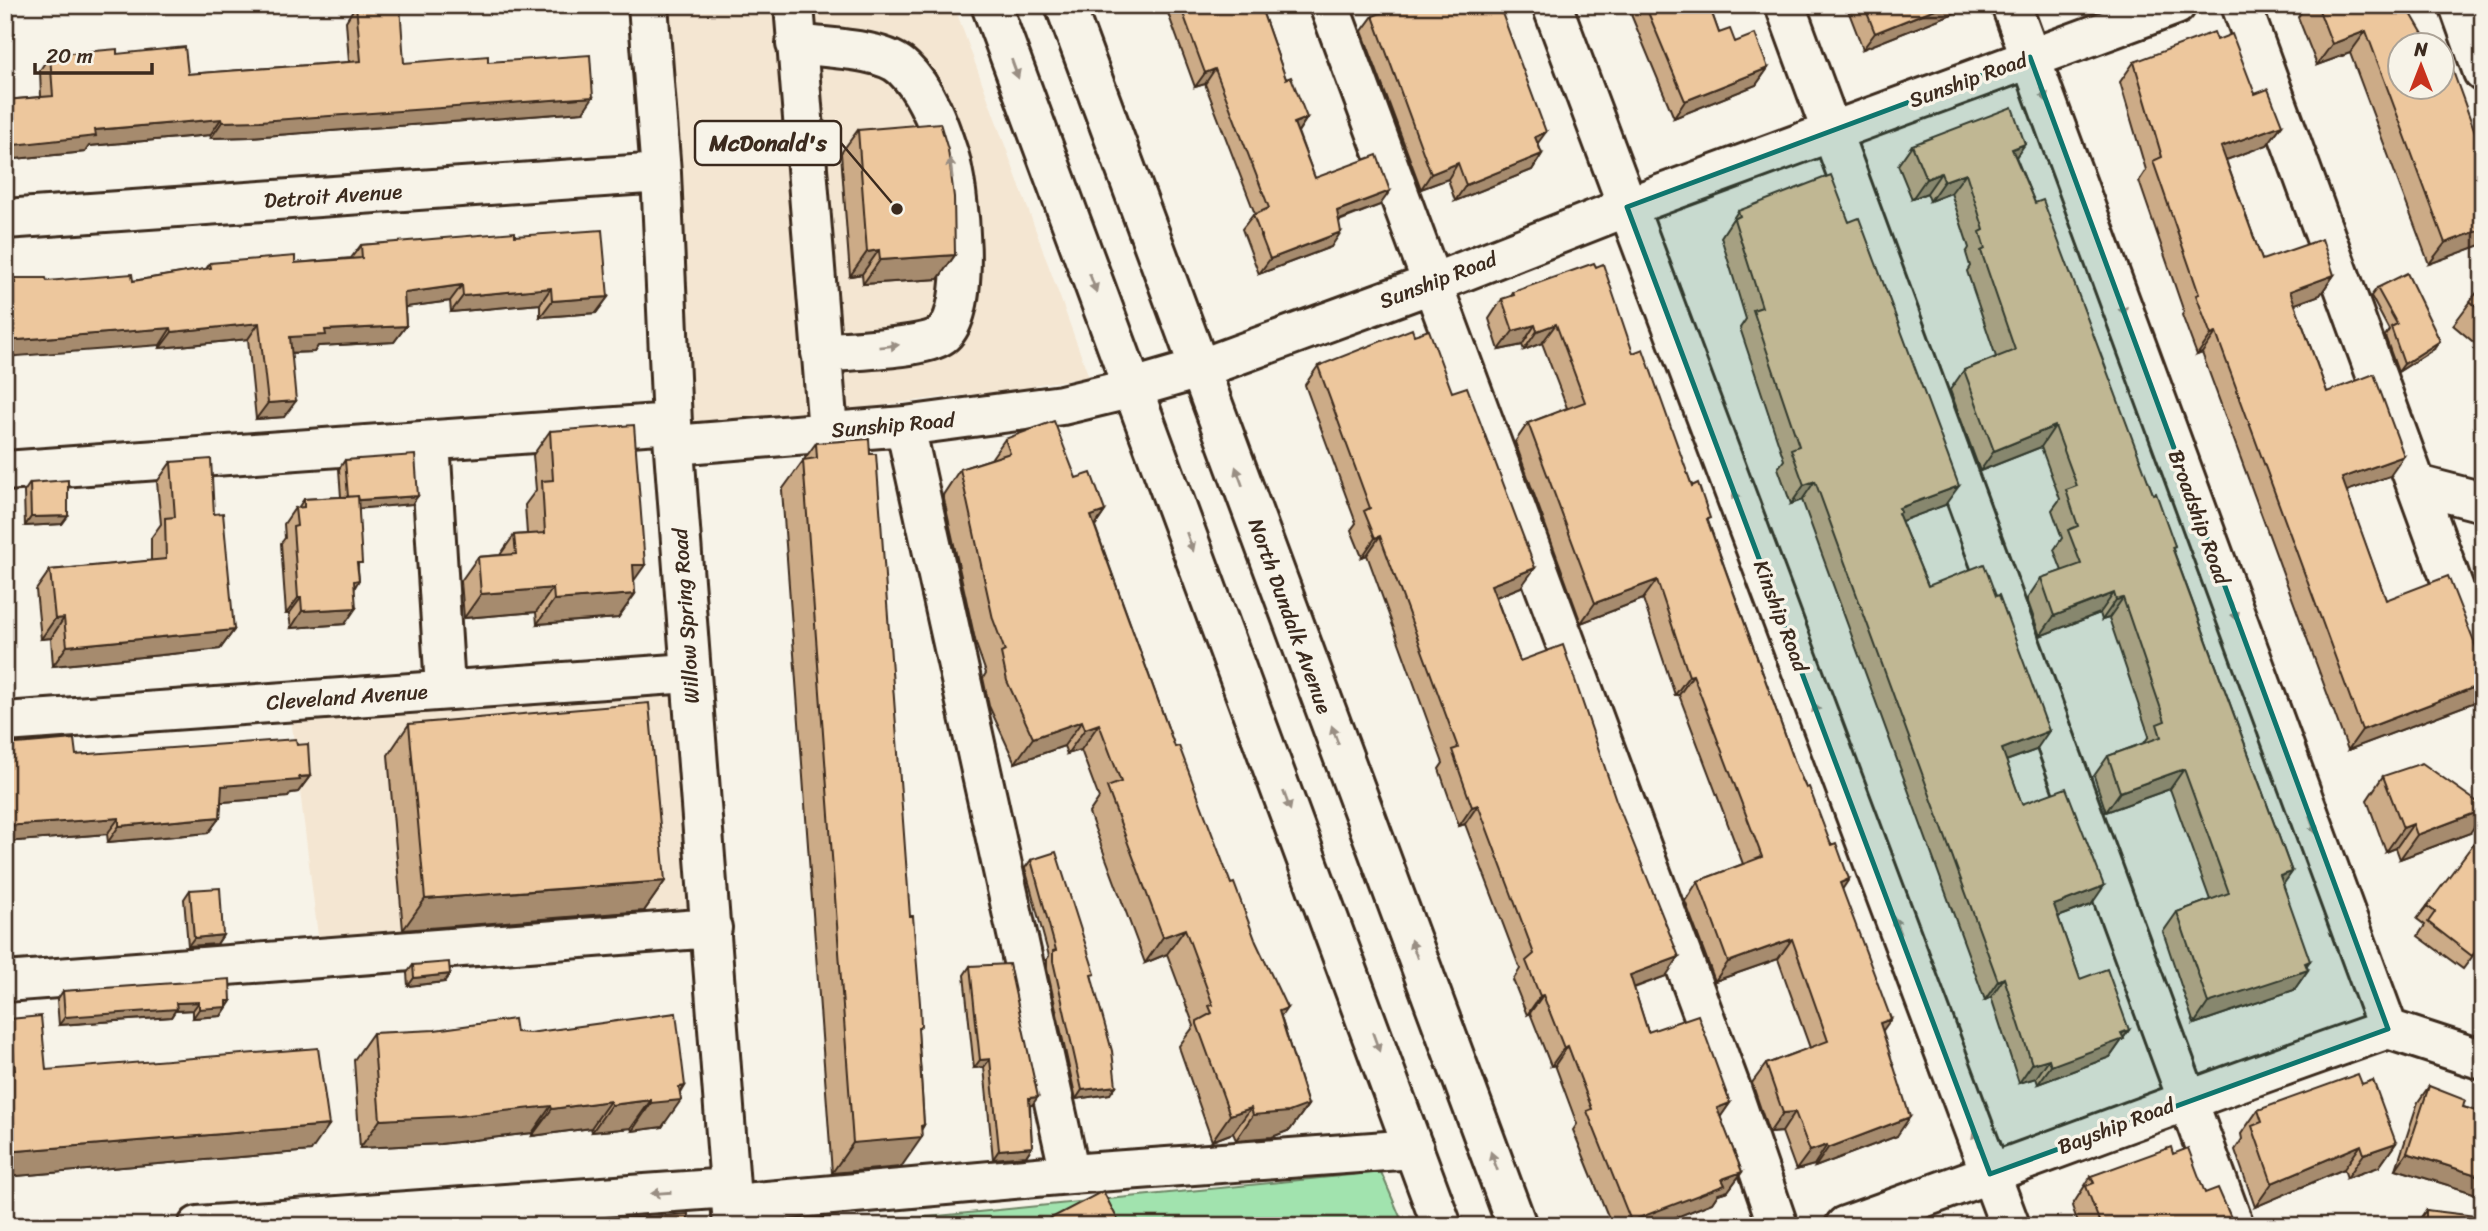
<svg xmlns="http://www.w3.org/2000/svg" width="2488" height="1231" font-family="Sriracha,sans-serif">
  <rect width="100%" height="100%" fill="#f7f3e8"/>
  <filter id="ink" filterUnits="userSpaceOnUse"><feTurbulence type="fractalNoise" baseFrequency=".0143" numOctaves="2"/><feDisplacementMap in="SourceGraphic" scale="14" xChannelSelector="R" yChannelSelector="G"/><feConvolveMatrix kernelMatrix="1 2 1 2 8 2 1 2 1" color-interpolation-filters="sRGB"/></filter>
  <g filter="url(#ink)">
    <path fill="#f4e6d2" d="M662,5h292l135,372 -49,7 -12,5 -83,8 -252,33z
      M674,687l21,234 -376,23 -28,-226z"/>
    <path fill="#a1e3ae" stroke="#6e8666" stroke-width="2" d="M1381,1172l23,54h-567z"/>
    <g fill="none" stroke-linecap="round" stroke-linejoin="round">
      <g stroke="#3b2a1e" stroke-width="44">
        <path id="minor" d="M648,5l13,168 11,250 61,803
          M794,5l34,426
          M1329,5l401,1081 48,140
          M1552,5l458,1221
          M1785,5l449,1221
          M2011,5l377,1024
          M2241,5l242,663
          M2459,5l24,67
          M796,44c28,4 88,4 108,25 22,21 35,56 44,84 11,33 25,159 -6,182 -19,14 -94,15 -121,18
          M5,219l656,-46
          M905,426l165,748
          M430,441l15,248
          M674,445l231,-19 157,-21 71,-17 66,-19 232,-85 196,-77 549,-202
          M5,471l667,-48
          M2417,485l66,17
          M5,722l684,-49
          M5,982l707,-54
          M2388,1029l95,31
          M732,1204l338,-30 344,-25
          M198,1226l531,-38
          M1845,1226c182,-65 361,-134 543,-197"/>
      </g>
      <g stroke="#3b2a1e" stroke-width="44">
        <path id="major" d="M991,5l451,1221
          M1065,5l452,1221"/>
      </g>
      <use href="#minor" stroke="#f7f3e8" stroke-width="38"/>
      <use href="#major" stroke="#f7f3e8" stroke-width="38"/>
    </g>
    <path fill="#ccab87" stroke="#3b2a1e" stroke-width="2" d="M356,5l48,58 84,-1 95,50 -333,25 -39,1 -1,-3 -121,11 -4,6 -80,8v-60l36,-3 -1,-27 10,-15 67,-1 71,20 161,-12 -3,-41z
      M1165,5h95l26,74 21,39 -9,14 17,46 65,27 -41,16 -8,26 -72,27 -17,-45 11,-14 2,-1 -50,-130 -10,3z
      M1627,5h82l10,28 16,9 33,26 -12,17 -82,33z
      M1846,5h116l-5,7 -94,37z
      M2306,5h100l75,240 -52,19 -79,-211 -33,12 -19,-48z
      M1373,16l165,127 4,11 -10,16 -77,31 -7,-22 -27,10 -59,-158z
      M2217,40l38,54 27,31 -15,20 -41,15 36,100 72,15 -14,20 -25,9 32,88 63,84 -44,15 40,109 89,102 -127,48 -146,-397 -5,2 -15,-40 2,-3 -45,-131 7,-11 -26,-88 14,-20z
      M858,130l97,125 -17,24 -75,5 -1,-10 -12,2 -9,-123z
      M2025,144l-9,13 137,337 22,52 -2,3 119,323 -9,12 25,86 -14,20 -100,34 -31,-92 14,-20 33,-12 -40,-111 -64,23 -12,-36 14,-20 36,-13 5,-7 -40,-118 -7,2 -2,-7 -60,23 -13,-37 14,-21 21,-7 -8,-21 8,-12 -10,-28 8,-11 -19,-52 -61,24 -30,-81 14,-20 32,-13 -29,-86 3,-5 -4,-13 3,-5 -18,-55 -21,8 -3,-8 -15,6 -14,-34 14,-20z
      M1738,211l207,294 -44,16 27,65 108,164 -30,11 16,43 69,101 -33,12 22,62 49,51 -19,27 -72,27 -2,-6 -17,5 -28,-86 -6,3 -183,-500 -11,4 -13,-36 6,-8 -44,-132 6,-9 -25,-82z
      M515,236l93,61 -12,16 -56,4v-13l-89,8 -1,-11 -45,6 1,19 -12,16 -76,4 -4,6 -23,1 -7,64 -28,2 -8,-80 -88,9v-3l-148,-62 3,-5 32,3h86l73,-12 4,-6h85l56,-5 10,-13z
      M2483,285v65l-30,-25z
      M2377,288l57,61 -36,23 -13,-36 4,-6 -18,-34z
      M1513,292l120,61 75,168 89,247 34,77 18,34 -7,10 41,142 14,105 -82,31 -1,-2 -18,5 -14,-38 -13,1 -17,-50 14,-19 44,-16 -32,-89 -63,22 -30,-80 13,-20 45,-17 -64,-169h-4l-32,-96 -62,24 -66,-181 13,-19 39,-15 -25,-65 -18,7 -2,-5 -23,5 -10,-31 13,-20 8,-2z
      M1318,366l203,221 -25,10 24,64 146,315 -32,12 14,44 82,71 -10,14 22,55 -14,19 -10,3 -6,9 -58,23h-42l-39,-96 4,-6 -22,-59 -4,1 -21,-53 -3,2 -14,-35 7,-11 -55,-145 -6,2 -20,-57 4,-6 -76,-208 -5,2 -11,-27 5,-7 -51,-138z
      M550,431l84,150 1,13 -17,24 -81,6 -1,-12 -72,6 -3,-37 17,-24 22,-2 14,-20 13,-1 -2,-29 11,-15 -3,-35z
      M1005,439l71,39 29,33 -10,15 80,221 106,270 27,88 -18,25 -18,7 -36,3 -3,-7 -21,8 -32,-91 -1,-4 15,-20 -27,-72 -22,9 -56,-150 10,-15 -18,-48 -14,4 -3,-8 -49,17 -26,-57 -6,-28 3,-5 -10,-29 -33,-149 17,-26 31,-10z
      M816,443l102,588 6,94 -23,42 -69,6 -50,-683z
      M345,460l67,44 -53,4 -1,61 1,11 -4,7 -10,37 -54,4 -2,-14h-3l-5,-71 4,-5 -1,-14 11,-16h3l6,-9 37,-2 -2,-28z
      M171,462l43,52 20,116 -14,19 -167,17 -2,-28 -10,1 -5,-49 14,-20 101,-9v-23l10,-14 -4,-42z
      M30,483l38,33 -6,8 -37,2 -1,-34z
      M409,724l256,157 -21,30 -241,19 -15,-175z
      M5,745l71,10 221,-10 13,31 -12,16 -7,1 -3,4 -67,5 -1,15 -12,16 -100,9 -1,-8 -102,8z
      M2383,776l87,57 -70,26 -4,-11 -10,4 -19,-52z
      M1031,860l61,118 18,116 -34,5 -29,-130v-10l2,-3 -24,-88z
      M190,890l33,45 -6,9 -29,2 -4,-47z
      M2427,906l56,36 -20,27 -45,-33 7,-11 -8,-6z
      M413,965l31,17 -36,4 -1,-13z
      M970,966l62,139h-2l2,42 -6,9 -33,3 -9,-92 -10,1 -10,-93z
      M63,991l168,10 -10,15 -28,2v-8l-18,1 -4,6 -112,8 -2,-25z
      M10,1019l36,51 265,81 -306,26v-151z
      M516,1032l169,54 -23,41 -30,4 -1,-3 -39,4 -1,-4 -59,8v-3l-92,11 -80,4 -6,-88 19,-27z
      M2362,1084l34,59 -17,24 -32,11 -3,-9 -89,38 -20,-57 7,-11 -1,-5 17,-24z
      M2429,1086l34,21 20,6v83l-87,-27 22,-67z
      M2173,1154l32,39 27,27 -3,6h-150l-7,-20 19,-30z
      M2426,1210l57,16h-68z"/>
    <path fill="#a68b6e" stroke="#3b2a1e" stroke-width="2" d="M1945,5h17l-5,7 -94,37 12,-16z
      M2366,31l-16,22 -33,12 15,-21z
      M1768,68l-12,17 -82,33 11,-17z
      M1215,69l-10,15 -10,3 10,-14z
      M593,97l-10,15 -333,25 -39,1 11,-16z
      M1307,118l-10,15 -3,-10z
      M221,119l-11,16 -121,11 -4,6 -80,8v-14l90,-16z
      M2282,125l-15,20 -60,22 14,-20z
      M1546,132l-11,15v-10z
      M2025,144l-14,20 1,-15z
      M1542,154l-10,16 -77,31 11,-16z
      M1458,163l-10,16 -27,10 10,-15z
      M1941,173l-14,20 -15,6 14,-20z
      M1966,173l-15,20 -21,8 14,-20z
      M1390,191l-10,14 -54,20 11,-14z
      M2483,227v16l-2,2 -52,19 16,-21z
      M1341,232l-10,15 -72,27 11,-15z
      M879,250l-17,24 -12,2 17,-24z
      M955,255l-17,24 -75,5 17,-24z
      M2334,275l-14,20 -44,16 14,-20z
      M462,285l-12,16 -58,8 12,-16z
      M551,288l-11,16 -89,8 12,-16z
      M608,297l-12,16 -56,4 12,-16z
      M259,323l-11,16 -88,9 12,-16z
      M1556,324l-14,19 -18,7 13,-19z
      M1535,325l-13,20 -23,5 14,-19z
      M406,326l-12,16 -76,4 -4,6 -35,1 11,-16 35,-7z
      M171,328l-11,17 -155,12v-16z
      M2216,333l-14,20 -5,2 14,-20z
      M2440,341l-6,8 -36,23 6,-8z
      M296,401l-12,16 -28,2 12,-16z
      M2055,426l-14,21 -61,24 14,-20z
      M2404,456l-14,20 -63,22 15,-20z
      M1815,481l-13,19 -11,4 13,-19z
      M1959,486l-14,19 -54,20 8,-17z
      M418,496l-6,8 -69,6 5,-9z
      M1105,511l-18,26 4,-21z
      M68,516l-6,8 -37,2 6,-9z
      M1380,536l-13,19 -5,2 13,-19z
      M633,565h12l-17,24z
      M1535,568l-14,19 -43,17 13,-19z
      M1657,580l-14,19 -62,24 14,-20z
      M553,588l-17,24 -72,6 17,-24z
      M2114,593l-14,20 -60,23 14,-20z
      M635,594l-17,24 -81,6 17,-24z
      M298,598h3l-12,16h-3z
      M2123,598l-14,20 -7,2 14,-20z
      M356,608l-11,16 -54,4 11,-17z
      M64,618l-13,20 -10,1 14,-20z
      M234,630l-14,19 -167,17 14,-20z
      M1693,675l-14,20h-4l14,-19z
      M2483,684v7l-8,11 -127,48 14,-20z
      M1082,721l-18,25 -49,17 18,-25z
      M1099,724l-18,26 -14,4 18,-25z
      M2049,731l-13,19 -47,17 13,-18z
      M2184,769l-14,20 -64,23 14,-20z
      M310,776l-12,16 -7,1 -3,4 -78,6 12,-17z
      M1478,805l-13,19 -6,2 13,-19z
      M2483,810v4l-13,19 -70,26 17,-24z
      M220,817l-12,16 -100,9 11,-16z
      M119,818l-12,16 -102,8v-16z
      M2413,824l-17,24 -10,4 17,-24z
      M2292,872l-14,20 2,-16z
      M1849,879l-13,20 4,-16z
      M665,881l-21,30 -241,19 22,-31z
      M2104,886l-13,19 -50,18 13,-18z
      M1185,929l-18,25 -22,9 18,-26z
      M223,935l-6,9 -29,2 6,-8z
      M1792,939l-14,20 -63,22 13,-19z
      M1679,957l-13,19 -50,18 14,-19z
      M2310,961l-8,11 6,-2 -14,20 -100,34 14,-21z
      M450,974l-6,8 -36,4 6,-8z
      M2004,978l-13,19 -6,3 13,-19z
      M1543,995l-13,18 -3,2 13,-19z
      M227,1001h4l-10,15 -28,2 6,-9z
      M199,1002l-6,8 -18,1 -4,6 -112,8 6,-8 111,-14z
      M1287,1008l-18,26 10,-23z
      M1891,1019l-14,20 3,-16z
      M2129,1030l-19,27 -72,27 13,-18z
      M1568,1046l-13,19 -4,1 13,-18z
      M990,1059l-6,8 -10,1 6,-8z
      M2049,1059l-13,19 -17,5 13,-19z
      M685,1086l-10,14h6l-19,27 -30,4 19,-28 28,-16z
      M1116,1086l-6,8 -34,5 6,-9z
      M1038,1097l-6,8 -9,1 6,-8z
      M651,1100l-20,28 -39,4 19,-27z
      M610,1101l-19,27 -59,8 20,-27z
      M1730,1103l-13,19v-14z
      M1308,1105l-18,25 -18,7 -36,3 17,-25z
      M551,1106l-19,27 -92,11 -80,4 20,-28z
      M1251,1108l-18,25 -21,8 18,-26z
      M1795,1112l-13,20 -13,1 14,-20z
      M1910,1117l-13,19 -82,31 13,-19z
      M329,1125l-18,26 -306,26v-25z
      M924,1125l-8,12h6l-21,30 -69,6 21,-30z
      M2396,1143l-17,24 -32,11 17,-24z
      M1827,1145l-13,20 -18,5 14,-19z
      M2361,1145l-17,24 -89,38 17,-24z
      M1032,1147l-6,9 -33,3 6,-9z
      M2407,1153l76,24v19l-87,-27z
      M1742,1172l-14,19 -10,3 -6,9 -58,23h-26l3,-5 91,-42z
      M2232,1220l-3,6h-12z"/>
    <path fill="#edc79d" stroke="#3b2a1e" stroke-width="2" d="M356,5h44l4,58 84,-7v6l102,-7 3,42 -333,24 -38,1 -1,-3 -126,11 1,6 -91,10v-46l48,-4 -3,-41 67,-6v5l68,-7 3,27 173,-13z
      M1180,5h80l26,74 5,-2 16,41 -13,5 21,55 62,-23 13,36 -53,20 4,21 -71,27 -17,-44 16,-7 -54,-139 -10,4z
      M1401,5h98l47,127 -11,5 7,17 -76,31 -8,-22 -27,11 -58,-158z
      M1645,5h64l10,28 11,-4 5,13 20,-8 13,34 -83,33z
      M1864,5h81l-70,28z
      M2317,5h89l24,41h-30v42h42v-35l4,-1 37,102v75l-38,14 -79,-212 -34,13z
      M2214,32l3,8 15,-6 23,60 13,-5 14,36 -61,22 41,113 60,-21 12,36 -44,16 37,101 47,-18 30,82 -62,22 44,122 62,-24 35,89v19l-121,46 -146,-397 -5,2 -15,-40 3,-1 -46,-133 9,-4 -28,-95z
      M2012,107l13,37 -13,5 23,54 8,-3 110,294 3,-1 19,53 -3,1 120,325 -12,4 30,85 -5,2 3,7 -100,33 -31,-91 52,-19 -45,-124 -64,23 -12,-36 53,-19 -4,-13 8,-3 -42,-123 -7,2 -2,-7 -60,23 -13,-38 40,-14 -13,-34 10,-4 -12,-36 11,-4 -22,-60 -61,25 -30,-81 51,-20 -34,-99 4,-2 -5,-17 4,-2 -18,-57 -22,8 -3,-8 -15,6 -14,-34z
      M940,123l8,27 6,47 1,58 -75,5 -1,-10 -12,2 -9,-122z
      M1831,175l18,47 10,-4 100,268 -60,22 2,4 -3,1 30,73 56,-22 12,32 3,-1 50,136 -47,18 20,55 44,-16 38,98 -50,19 26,74 27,-10 22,61 -8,3 3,6 -73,27 -2,-7 -17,5 -28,-86 -6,3 -183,-500 -11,4 -13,-36 8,-3 -46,-136 9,-3 -28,-88 6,-3 -2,-5z
      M602,230l6,67 -56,4 -1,-13 -88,8 -1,-11 -58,8 2,33 -81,4 1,5 -36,2 6,64 -28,2 -9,-80 -87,9 -1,-4 -166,13v-57l11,-1 -1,-5h31l1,3 85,-7 1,7 78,-13 -1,-5 85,-7v7l67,-5 -1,-13 154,-13v4z
      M1594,263l2,4 7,-3 30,89 10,-4 49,137 6,-3 12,35 -3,1 90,249 9,20 3,-1 22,58 5,-2 13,36 -9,4 51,136 -11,4 30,94 -82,31 -1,-3 -17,6 -15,-39 -12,1 -17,-49 62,-23 -36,-102 -64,23 -30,-81 64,-24 -69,-182 -4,1 -32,-96 -62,23 -67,-180 57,-21 -29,-78 -19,7 -2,-6 -22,6 -11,-32 12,-4 -1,-3z
      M2407,273l33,68 -36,23 -13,-37 6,-3 -20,-36z
      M2483,285v27l-13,-11z
      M1412,329l2,6 15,-5 23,62 15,-5 68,181 -44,17 29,76 43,-16 53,155 63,157 -49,18 18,57 50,-17 32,88 -13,5 25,64 -20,7 3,6 -94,36 -44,-110 5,-2 -24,-63 -4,2 -21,-53 -3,1 -14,-35 8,-7 -56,-149 -6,2 -20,-57 6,-2 -78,-212 -5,2 -11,-27 6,-3 -52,-142z
      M1054,421l22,57 15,-5 14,38 -14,5 84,231 4,-1 52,138 3,-1 22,59 31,66 -8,3 29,94 -19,7 -36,3 -2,-7 -21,7 -33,-91v-3l15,-8 -3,-7 4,-1 -28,-76 -22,8 -56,-150 14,-5 -22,-58 -14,5 -3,-8 -49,17 -26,-57 -6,-28 4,-2 -12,-32 -33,-150 50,-16 -5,-14z
      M634,425l11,140h-12l2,29 -81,6 -1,-12 -72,6 -3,-37 38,-3 -2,-19 31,-2 -3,-52 11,-1 -3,-49z
      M869,439l1,15h6l34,462h3l7,87 1,23 -3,2 6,97 -3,1 1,11 -69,6 -50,-683 14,-2 -1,-15z
      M415,455l3,41 -59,4 -1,-4 -10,1 -3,-37z
      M211,459l3,55 9,-1 11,117 -167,16 -3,-28 -9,1 -5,-49 116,-11 -1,-41 10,-1 -4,-55z
      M68,480v36l-37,1 -1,-34z
      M358,496l4,67h-5l2,17 -5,1 2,27 -54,3 -1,-13h-3l-5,-71 4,-1 -2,-18 9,-1v-8z
      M649,703l16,178 -240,18 -16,-175z
      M74,739l2,16 220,-16 1,6 11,-1 2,32 -11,1 1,3 -78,6 -2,31 -101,9v-8l-114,8v-81z
      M2422,763l61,43v4l-66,25 -4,-11 -10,4 -20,-52z
      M2483,831v110l-11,15 -44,-34 7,-10 -8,-6z
      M1056,852l39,122 -4,1 21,76 4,35 -34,4 -29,-129v-10l3,-1 -25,-90z
      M220,888l3,47 -29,3 -4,-48z
      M449,962l1,12 -36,4 -1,-13z
      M1009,964l29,133 -9,1 3,49 -33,3 -9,-91 -10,1 -10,-94z
      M230,979l1,22h-4v6l-28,2v-7l-23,1 1,6 -112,8 -2,-26z
      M676,1013l9,73 -6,1 2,13 -30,3v-3l-40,5 -1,-4 -58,8 -1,-3 -92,10 -79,4 -7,-87 62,-3 79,-11 2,13 13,1z
      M41,1016l5,54 272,-22 11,77 -324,27v-81l10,-1 -5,-51z
      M2358,1074l4,10 11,-4 23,63 -32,11 -3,-9 -89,38 -20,-57 10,-4 -4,-12z
      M2429,1086l36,14 -2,7 20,6v64l-76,-24z
      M2171,1147l2,7 15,-6 17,45 13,-5 14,32 -15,6h-116l-15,-40 8,-3 -3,-7z
      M1103,1191l18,35h-85z
      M2426,1210l57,7v9h-57z
      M688,1214v12h6h-166z"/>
    <defs><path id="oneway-solid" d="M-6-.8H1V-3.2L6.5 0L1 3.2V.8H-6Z" transform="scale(1.75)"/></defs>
    <g fill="#998e83">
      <use href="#oneway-solid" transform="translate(1015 69) rotate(70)"/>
      <use href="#oneway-solid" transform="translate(2043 92) rotate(70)"/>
      <use href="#oneway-solid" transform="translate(951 168) rotate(-97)"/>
      <use href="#oneway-solid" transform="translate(1093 283) rotate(70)"/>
      <use href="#oneway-solid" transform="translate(2122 306) rotate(70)"/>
      <use href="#oneway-solid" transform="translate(889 346) rotate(-6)"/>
      <use href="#oneway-solid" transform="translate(1239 476) rotate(-110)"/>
      <use href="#oneway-solid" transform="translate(1737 500) rotate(-111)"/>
      <use href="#oneway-solid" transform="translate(1190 542) rotate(70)"/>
      <use href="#oneway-solid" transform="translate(2234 611) rotate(70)"/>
      <use href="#oneway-solid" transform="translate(1817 713) rotate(-111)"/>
      <use href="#oneway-solid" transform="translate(1335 735) rotate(-110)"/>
      <use href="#oneway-solid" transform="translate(1287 801) rotate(70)"/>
      <use href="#oneway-solid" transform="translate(2313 825) rotate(70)"/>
      <use href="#oneway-solid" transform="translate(1897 926) rotate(-111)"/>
      <use href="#oneway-solid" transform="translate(1414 949) rotate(-110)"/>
      <use href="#oneway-solid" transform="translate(1376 1042) rotate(70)"/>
      <use href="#oneway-solid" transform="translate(1977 1139) rotate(-111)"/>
      <use href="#oneway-solid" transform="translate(1494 1161) rotate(-110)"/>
      <use href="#oneway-solid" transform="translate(661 1193) rotate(176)"/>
    </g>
  </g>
  <path fill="#0f766e" fill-opacity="0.2" stroke="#0f766e" stroke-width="5" stroke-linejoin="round" d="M2030,57l358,972 -398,145 -363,-967z"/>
  <g text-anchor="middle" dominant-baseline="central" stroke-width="7" stroke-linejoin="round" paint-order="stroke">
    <g font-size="21" fill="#3b2a1e" stroke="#f7f3e8">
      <text transform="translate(1968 80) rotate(-20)">Sunship Road</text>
      <text transform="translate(333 196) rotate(-4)">Detroit Avenue</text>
      <text transform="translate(1438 280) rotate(-21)">Sunship Road</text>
      <text transform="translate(893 425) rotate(-5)">Sunship Road</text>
      <text transform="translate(2199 517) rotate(70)">Broadship Road</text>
      <text transform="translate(686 616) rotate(-94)">Willow Spring Road</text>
      <text transform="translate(1290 616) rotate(70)">North Dundalk Avenue</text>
      <text transform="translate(1781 616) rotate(69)">Kinship Road</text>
      <text transform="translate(347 697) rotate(-4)">Cleveland Avenue</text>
      <text transform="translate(2116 1126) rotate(-21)">Bayship Road</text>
    </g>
  </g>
  <path fill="none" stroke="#3b2a1e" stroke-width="2.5" d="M897 209L841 143"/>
  <circle fill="#3b2a1e" stroke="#f7f3e8" stroke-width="2.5" cx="897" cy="209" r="7"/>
  <rect fill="#f7f3e8" stroke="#3b2a1e" stroke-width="2.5" x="695" y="121" width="146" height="44" rx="7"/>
  <g font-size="23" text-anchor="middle" font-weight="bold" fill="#3b2a1e">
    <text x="768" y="151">McDonald's</text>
  </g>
  <rect width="2488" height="1231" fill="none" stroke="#f7f3e8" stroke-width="28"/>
  <rect x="14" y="14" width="2460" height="1203" fill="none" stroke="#3b2a1e" stroke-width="2.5" filter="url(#ink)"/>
  <g transform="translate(2421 66)"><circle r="33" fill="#f7f3e8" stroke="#aca397" stroke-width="2"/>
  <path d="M0-5L12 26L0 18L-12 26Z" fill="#c8321e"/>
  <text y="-10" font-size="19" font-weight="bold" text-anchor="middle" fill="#3b2a1e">N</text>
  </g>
  <path d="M35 63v10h117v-10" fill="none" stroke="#3b2a1e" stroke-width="3.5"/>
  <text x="46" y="63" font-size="21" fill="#3b2a1e" stroke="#f7f3e8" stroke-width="5" paint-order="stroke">20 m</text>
</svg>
